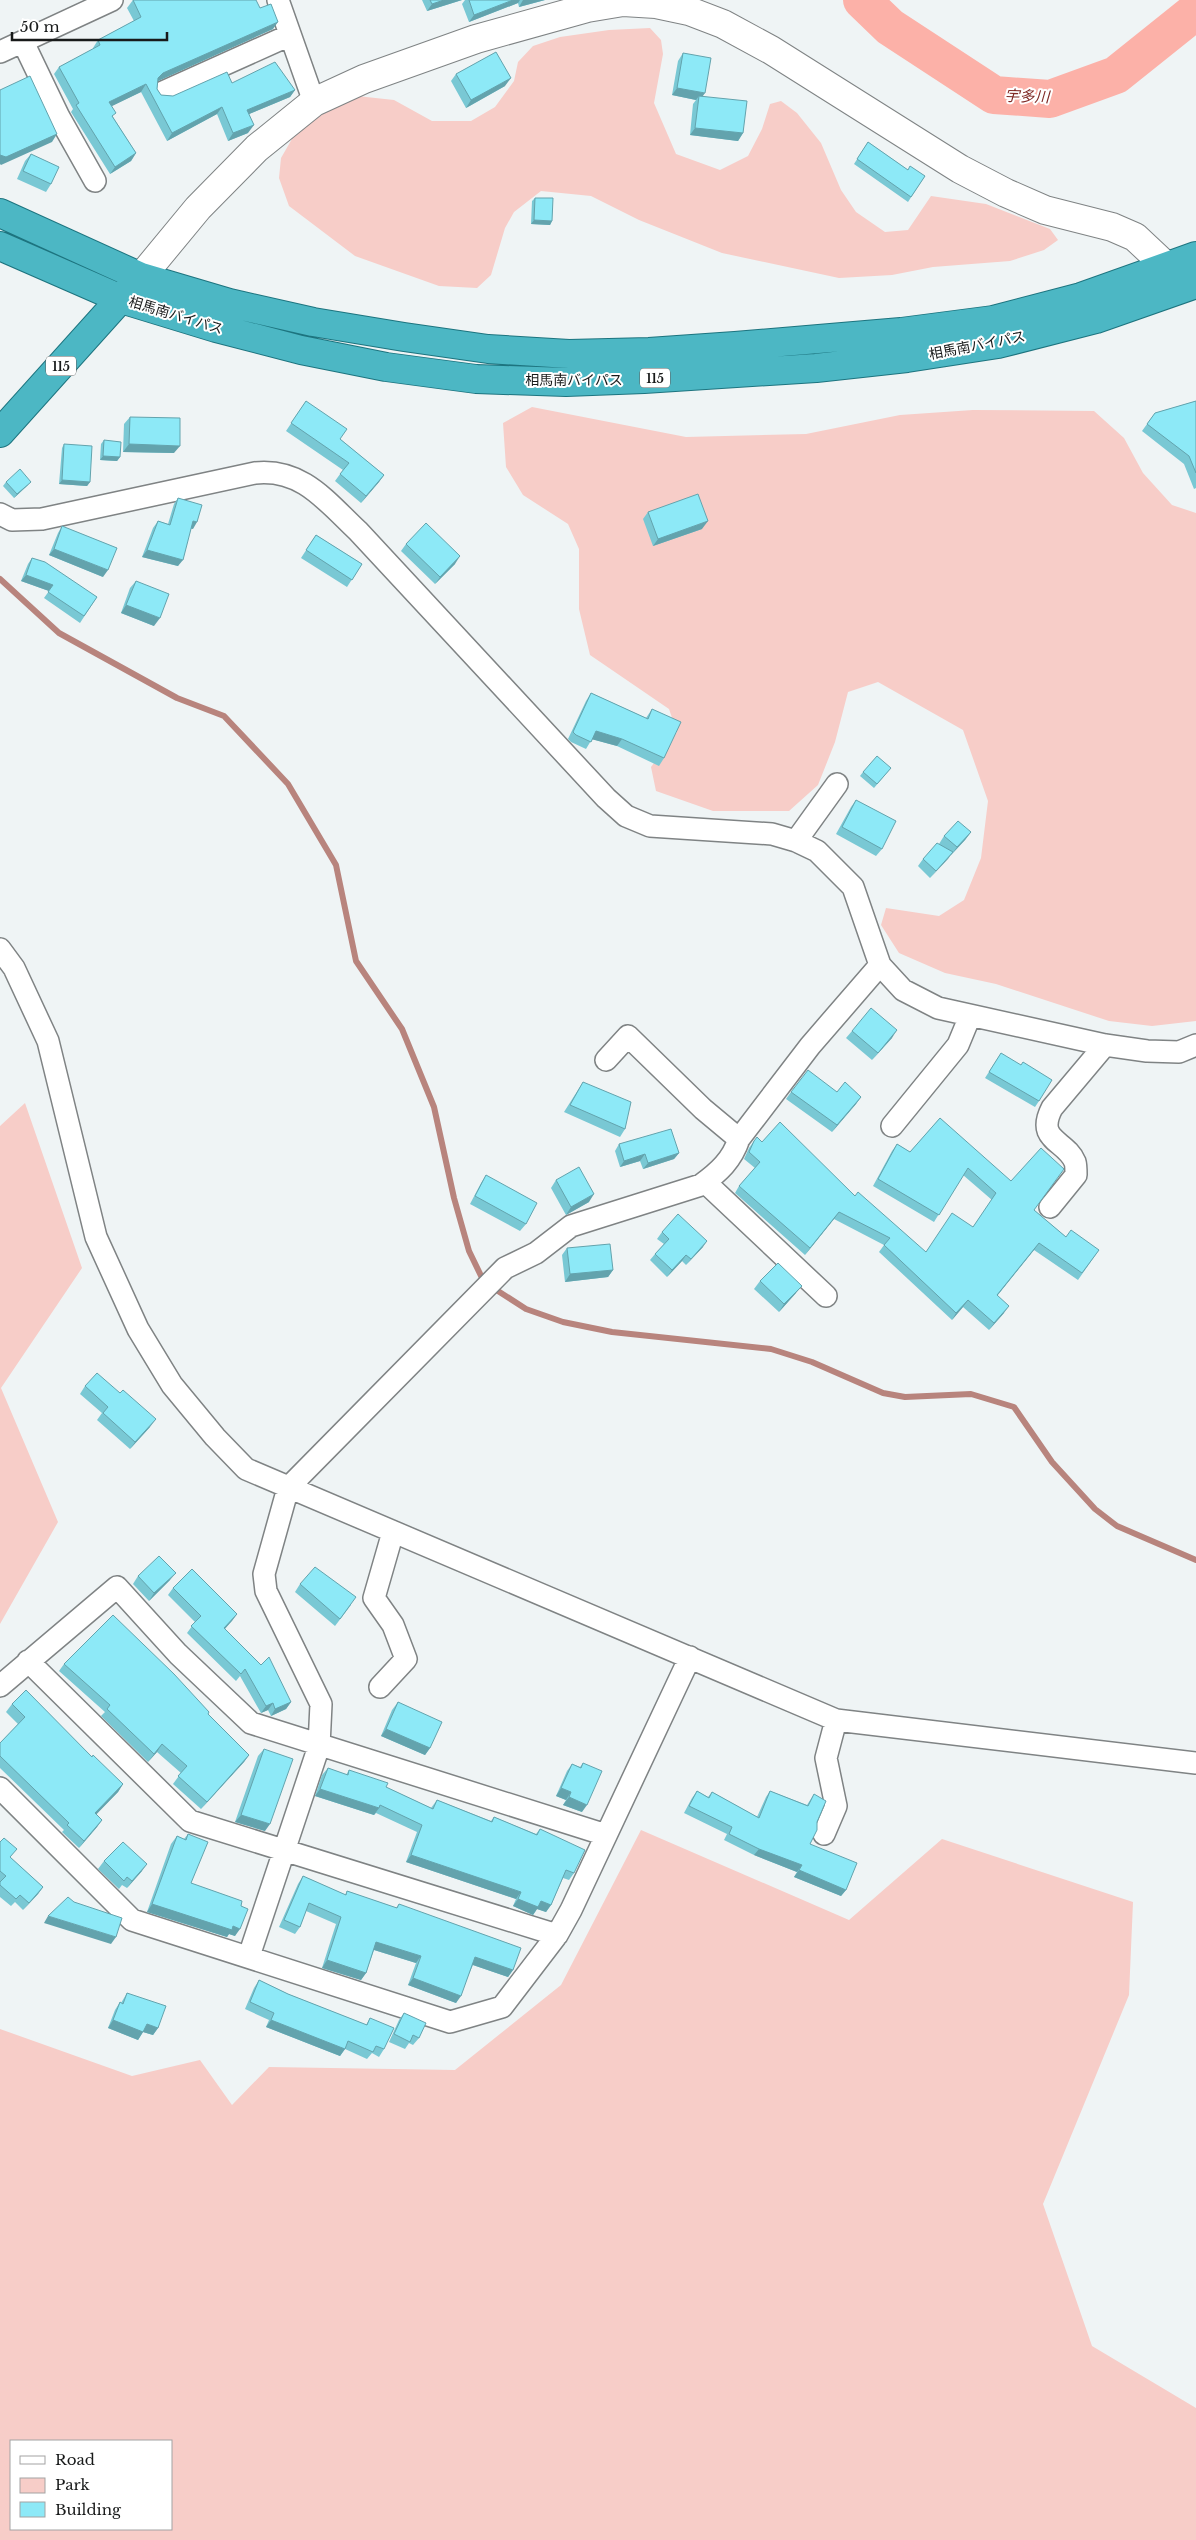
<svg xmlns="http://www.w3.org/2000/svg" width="1196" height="2540" font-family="'Libre Baskerville','Noto Sans JP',serif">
  <rect width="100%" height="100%" fill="#eff4f5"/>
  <path fill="#f7cdc8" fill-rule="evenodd" d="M650,28l11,12 2,14 -9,49 22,51 44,16 28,-14 14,-27 8,-25 11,-3 16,12 24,30 20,47 15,22 29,20 23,-2 23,-34 55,8 64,25 8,11 -14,10 -34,11 -77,6 -41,8 -53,3 -117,-25 -83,-33 -48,-24 -50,-5 -27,21 -9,16 -14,47 -14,13 -38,-2 -84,-30 -66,-50 -10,-28 2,-20 15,-26 37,-27 24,-9 37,4 38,21h39l24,-14 19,-26 4,-19 15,-16 27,-9 49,-7z
    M532,407l154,30 120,-3 94,-19 73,-5 121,1 30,27 19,35 29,32 24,8v508l-44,5 -43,-5 -113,-37 -51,-11 -46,-20 -18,-28 5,-17 53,8 25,-16 17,-42 7,-57 -25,-71 -85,-48 -30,10 -13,50 -17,43 -29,26h-76l-57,-20 -5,-24 26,-35 -8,-23 -79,-54 -11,-46v-60l-11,-25 -45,-29 -17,-28 -3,-44z
    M25,1103l57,165 -81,120 57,134 -58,102v-498z
    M641,1830l208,90 93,-81 191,63 -4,93 -86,209 49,142 104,62v132h-1196v-511l132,47 68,-16 32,45 37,-38 186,3 106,-85zM11,2441h160v88h-160z"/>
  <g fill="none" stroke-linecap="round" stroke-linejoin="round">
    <path stroke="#b8847d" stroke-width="6" d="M0,579l59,54 118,65 47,18 64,68 48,81 20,96 46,68 32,78 20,91 15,53 15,31 42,27 37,13 49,10 159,17 41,13 71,31 22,4 66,-3 43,13 38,55 43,47 22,17 79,34"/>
    <path stroke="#fcb1a8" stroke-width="38" d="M862,0l28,27 104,68 56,4 66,-24 80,-64"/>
    <g stroke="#7f8384" stroke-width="24">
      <path id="minor" d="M278,0l36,102
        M23,42l36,75 36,64
        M0,52l112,-52
        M163,92l127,-57
        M0,514l12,6 30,-1 213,-46c47,-5 71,28 103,58l248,267 20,18 24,10 122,8 24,7 21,10 36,36 27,78 23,25 35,18 167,37 42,6 32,1 17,-7
        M796,841l41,-57
        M0,949l14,19 34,73 48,196 42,92 34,56 43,52 31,32 590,251 360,43
        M606,1060l22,-24 75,73 36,30
        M892,1126l66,-81 12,-29
        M705,1182l121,114
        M1050,1207l26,-32c0,-4 0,-10 -1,-13 -9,-22 -40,-21 -23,-54l53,-63
        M28,1661l162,160 367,114
        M0,1686l117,-99 61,67 73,69 355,112
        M380,1687l26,-28 -13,-34 -19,-27 19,-66
        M0,1788l132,132 318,102 52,-15 55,-72 14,-25 119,-253
        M824,1834l12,-28 -10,-48 10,-38
        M249,1956l70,-210 2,-42 -55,-113 -2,-17 24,-86 217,-220 31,-15 35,-27 130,-41c18,-13 31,-25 38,-46l71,-93 70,-81"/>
    </g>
    <g stroke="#7f8384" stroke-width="30">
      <path id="tertiary" d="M141,277l57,-69 59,-60 57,-46 50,-23 112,-40 111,-31 36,-6 33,2 33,7 34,13 48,26 189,119 46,24 39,17 67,17 23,10 48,45"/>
    </g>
    <g stroke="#1d747f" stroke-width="30">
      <path id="trunk" d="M0,213l141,64 88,26 84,19 91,15 84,12 81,5 80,-2 86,-6 166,-14 92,-12 88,-23 115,-41
        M0,246l121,53 95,29 85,22 85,17 90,12 90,3 78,-3 172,-11 91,-10 91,-14 98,-25 100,-35
        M0,433l133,-148"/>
    </g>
    <use href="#minor" stroke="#fff" stroke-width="21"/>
    <use href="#tertiary" stroke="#fff" stroke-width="28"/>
    <use href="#trunk" stroke="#4cb7c4" stroke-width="28"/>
  </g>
  <path fill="#79c8d4" d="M133,0l127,8 13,21 -115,52 -1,8 4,6 12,1 59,-13 63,7 -5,7 -41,17 -1,19 -20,8 -11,-27 -50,27 -26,-49 -30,14 2,11 23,36 -5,8 -21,13 -39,-62 2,-3 -19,-35 5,-7 34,-18v-1l5,-8 36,-19 -7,-13z
    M422,0h40l-35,11z
    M465,0h80l-26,7 -1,-4 -49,19 -7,-18z
    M683,53l19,44 41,36 -5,8 -48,-6 3,-31 3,-4 -24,-5 6,-34z
    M456,74l49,12 -39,22 -15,-27z
    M868,142l40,28 17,6 -17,26 -54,-38z
    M31,154l20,30 -5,8 -29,-13 8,-18z
    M535,198l17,23 -2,4 -19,-1 1,-23z
    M306,401l34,38 44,36 -5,7 -18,21 -26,-22 8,-11 -57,-39z
    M1196,401v87l-2,1 -10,-25 -42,-33 13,-18z
    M130,417l44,36 -51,-1 1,-28z
    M104,440l16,17 -3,4 -17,-1 1,-16z
    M64,444l26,38 -3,4 -28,-2 3,-36z
    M6,482l22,3 -14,13 -11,-12z
    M178,498l15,31 -2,-1 -13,38 -36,-9 11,-29 5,-7 10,3 6,-20z
    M648,512l54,17 -49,17 -10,-27z
    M62,526l41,51 -54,-22 9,-22z
    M316,535l46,29 -15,23 -46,-29z
    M406,544l49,20 -20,20 -34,-33z
    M32,558l65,39 -17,26 -36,-25 5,-7 -28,-10 7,-17z
    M136,581l18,45 -33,-13 9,-25z
    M591,693l55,25 6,-9 12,49 -5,8 -42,-20 -25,-7 -6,10 -15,-7 -3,-3 18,-38z
    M891,768l-17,20 -14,-12 3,-4z
    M856,800l26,49 -6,7 -40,-22 15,-27z
    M971,832l-6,8 -14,15v-1l-21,24 -12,-12 5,-7 16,-15 5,-8z
    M852,1031l40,7 -20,22 -26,-22z
    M1001,1053l38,48 -4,6 -50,-29z
    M583,1082l42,47 -5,8 -56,-25z
    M791,1092h46l24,5 -5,7 -24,28 -46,-33z
    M940,1118l94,92 32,27 33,13 -21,30 -44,-30 -37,46 7,17 -15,17 -26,-23 -11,13 -73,-68 5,-7 -50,-26 -29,36 -70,-62 4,-7 16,-18 -11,-9 5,-11 5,-7 8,1 93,54 70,56 48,-25 19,-27 -29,-25 -29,47 -61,-36 19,-35 5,-7 13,8z
    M619,1144l60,9 -5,6 -31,10 -3,-8 -20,6 -5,-16z
    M486,1175l40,49 -6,7 -50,-27 11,-21z
    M556,1180l33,22 -23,13 -15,-27z
    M662,1232l41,15 -17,18 -4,-4 -15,16 -17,-17 5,-6 9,-10 -7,-5z
    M567,1248l46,22 -5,7 -43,5 -3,-27z
    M760,1281l36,12 -17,19 -25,-23z
    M85,1386l65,41 -20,22 -33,-29 5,-7 -22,-19z
    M138,1576l32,4 -21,21 -16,-17z
    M300,1584l51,21 -16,21 -40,-34z
    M173,1588l64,26 -12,15 66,73 -5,7 -15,7 -3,-6 -7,3 -21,-37 -4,5 -49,-48 8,-11 -27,-27z
    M64,1664l145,48 -1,2 41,41 -5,7 -43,47 -28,-25 8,-11 -24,-21 -9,10 -47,-46 4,-4 -46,-41z
    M398,1702l32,46 -5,7 -44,-19 11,-26z
    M12,1704l80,53 31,27 -5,8 -22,22 6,6 -5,7 -18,21 -17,-16 2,-2 -64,-62v-25l18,-19 -12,-12z
    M264,1749l1,82 -30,-9 23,-66z
    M583,1763l-1,49 -19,-7 3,-5 -10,-4 11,-25 5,-7 8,3z
    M328,1768l18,7 3,-5 82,38 6,-8 54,21 3,-4 42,17 4,-5 34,44 -5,7 -6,-2 -12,27 -5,7 -9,-3 -4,6 -20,-9 3,-7 -110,-37 11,-30 -41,-19 -2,2 -59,-19 7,-21z
    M697,1791l11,6 4,-5 45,25 9,-20 4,-6 37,14 7,-11 3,28 -7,22 36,46 -5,6 -47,-19 3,-5 -43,-17 -30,-15 3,-6 -43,-21 8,-15z
    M188,1834l3,49 50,23 -6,30 -6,-2 -2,3 -80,-25 24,-68 6,-8 7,3z
    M0,1842l11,16 32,29 -5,7 -15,16 -8,-8 -4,4 -11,-9z
    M104,1861l38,10 -15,17 -5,-3 -3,4 -21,-20z
    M303,1876l42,19 2,-4 49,17 3,-4 114,66 -5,7 -35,-12 -17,38 -48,-18 8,-22 -42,-13 -8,23 -5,7 -39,-12 14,-44 -30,-13 -6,16 -5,7 -16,-7 19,-43z
    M259,1980l29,14 78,31 4,-7 14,31 -5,8 -7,-4 -5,6 -22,-10 -5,7 -74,-29 3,-7 -24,-11 9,-21z
    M127,1993l31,35 -5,7 -10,-3 -5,8 -30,-12 7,-18 5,-8 1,1z
    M404,2013l15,25 -6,7 -4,-2 -4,6 -16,-7 10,-22z"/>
  <path fill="#63a3ad" d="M444,0h18l-35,11 5,-7z
    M513,0h7l-2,3 -49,19 5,-7z
    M523,0h22l-26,7z
    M278,22l-5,7 -115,52v-3l5,-5z
    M511,78l-6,8 -39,22 5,-8z
    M146,84l-5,8 -37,18 5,-8z
    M677,88l28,5 -5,7 -1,-4 -3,4 -24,-5z
    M295,90l-5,7 -48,20 5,-7z
    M222,107l-5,7 -50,27 5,-8z
    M254,125l-6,8 -20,8 5,-8z
    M695,128l48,5 -5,8 -48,-6z
    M57,134l-5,8 -51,23 -1,-1v-9z
    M136,153l-5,8 -21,13 5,-7z
    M534,220l18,1 -2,4 -19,-1z
    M129,444l51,2 -6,7 -51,-1z
    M103,456l17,1 -3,4 -17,-1z
    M384,475l-5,7 -18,21 5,-7z
    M62,480l28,2 -3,4 -28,-2z
    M31,482l-3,3 -14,13 3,-4z
    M193,521l4,1 -4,7 -5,-1z
    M708,521l-6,8 -49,17 5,-7z
    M54,549l54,21 -5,7 -54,-22z
    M147,550l36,10 -5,6 -36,-9z
    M460,556l-5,8 -20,20 5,-7z
    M26,575l27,10 -4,6 -28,-10z
    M126,605l34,13 -6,8 -33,-13z
    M596,731l26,8 -5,7 -26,-7z
    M971,832l-6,8 -14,15 6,-8z
    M953,852l-5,7 -18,19 6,-7z
    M897,1030l-5,8 -20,22 6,-7z
    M861,1097l-5,7 -24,28 5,-7z
    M679,1153l-5,6 -31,10 5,-6z
    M645,1154l-5,7 -20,6 4,-6z
    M594,1194l-5,8 -23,13 5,-8z
    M839,1212l-5,7 -29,36 5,-7z
    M707,1241l-4,6 -17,18 5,-6z
    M1039,1243l-5,7 -42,52 5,-7z
    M686,1255l-4,6 -15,16 5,-7z
    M613,1270l-5,7 -43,5 5,-8z
    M802,1286l-6,7 -17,19 5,-8z
    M968,1300l-5,7 -11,13 4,-7z
    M1009,1306l-5,7 -15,17 5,-7z
    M156,1419l-6,8 -20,22 5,-7z
    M176,1573l-6,7 -21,21 5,-8z
    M237,1614l-5,7 -13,14 5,-7z
    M291,1702l-5,7 -15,7 4,-7z
    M273,1703l-5,7 -7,3 5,-7z
    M386,1729l44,19 -5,7 -44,-19z
    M162,1744l-5,8 -9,10 6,-8z
    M249,1755l-5,7 -43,47 6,-7z
    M123,1784l-5,8 -28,29 5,-8z
    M561,1788l10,4 -5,8 -10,-4z
    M320,1789l59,19 -5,7 -59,-19z
    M569,1797l18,8 -5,7 -19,-7z
    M241,1815l29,9 -5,7 -30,-9z
    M102,1820l-5,7 -18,21 5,-7z
    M759,1849l43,16 -5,7 -43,-17z
    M411,1855l110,37 -5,7 -110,-37z
    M147,1864l-5,7 -15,17 5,-7z
    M799,1870l47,20 -5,6 -47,-19z
    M43,1887l-5,7 -15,16 6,-7z
    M518,1899l23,2 10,4 -5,7 -9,-3 -4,6 -20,-9z
    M152,1904l81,22 7,3 -5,7 -6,-2 -2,3 -80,-25z
    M48,1916l68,21 -5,7 -67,-21z
    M376,1942l45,14 -5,7 -45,-14z
    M475,1957l38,13 -5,7 -38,-13z
    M327,1960l39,13 -5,7 -39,-12z
    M413,1978l48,18 -5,7 -48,-18z
    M113,2020l34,4 11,4 -5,7 -10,-3 -5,8 -30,-12z
    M271,2020l74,29 -5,7 -74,-29z"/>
  <path fill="#8de9f7" stroke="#63a3ad" d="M133,0h123l4,8 11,-4 7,18 -115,51 -5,5 -1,11 4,6 12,1 54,-24 5,11 43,-21 20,28 -48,20 7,15 -21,8 -11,-26 -50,26 -26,-49 -37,18 7,11 -4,3 24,37 -21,14 -39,-62 3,-2 -20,-36 41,-22 -2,-5 43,-23z
    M430,0h14l-12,4z
    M469,0h44l-39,15z
    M496,52l15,26 -40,22 -15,-26z
    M683,53l28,5 -6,35 -28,-5z
    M30,76l27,58 -51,23 -6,-2v-65z
    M699,96l48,5 -4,32 -48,-5z
    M868,142l40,28 2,-4 15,10 -14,21 -54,-38z
    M31,154l28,13 -8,17 -28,-13z
    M535,198h18l-1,23 -18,-1z
    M306,401l41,28 -7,10 44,36 -18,21 -26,-22 9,-11 -58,-40z
    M1196,401v72l-7,-17 -42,-32 8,-11z
    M130,417l50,1v28l-51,-2z
    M104,440l17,2 -1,15 -17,-1z
    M64,444l28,2 -2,36 -28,-2z
    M20,469l11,13 -14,12 -11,-12z
    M698,494l10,27 -50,18 -10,-27z
    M178,498l24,7 -5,17 -4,-1 -10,39 -36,-10 11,-29 12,4z
    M426,523l34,33 -20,21 -34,-33z
    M62,526l55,22 -9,22 -54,-21z
    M316,535l46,29 -10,16 -46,-30z
    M32,558l13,4 52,35 -13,19 -36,-24 5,-7 -27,-10z
    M136,581l33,13 -9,24 -34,-13z
    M591,693l57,26 4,-10 29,13 -17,36 -42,-19 -26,-8 -5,11 -15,-7 -3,-3z
    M877,756l14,12 -14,16 -14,-12z
    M856,800l40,21 -14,28 -40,-22z
    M958,821l13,11 -14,15 -13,-11z
    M937,843l16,9 -17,19 -13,-12z
    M871,1008l26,22 -19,23 -26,-22z
    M1001,1053l20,12 2,-3 29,18 -13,21 -50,-29z
    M808,1070l29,22 8,-10 16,15 -24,28 -46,-33z
    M583,1082l48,20 -6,27 -55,-24z
    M940,1118l71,63 30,-33 23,21 -30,41 32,27 5,-7 28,20 -17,23 -43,-30 -42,52 12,11 -15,17 -26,-23 -12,13 -72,-68 6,-7 -51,-26 -29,36 -71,-62 21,-24 -11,-10 5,-11 3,-4 5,5 18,-20 75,74 3,-4 68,60 26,-39 21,14 23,-34 -28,-25 -29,47 -61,-36 19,-35 13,8z
    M671,1129l8,24 -31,10 -3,-9 -21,7 -5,-17z
    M579,1167l15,27 -23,13 -15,-27z
    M486,1175l51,28 -11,21 -51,-28z
    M678,1214l29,27 -16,18 -5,-4 -14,15 -17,-16 14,-15 -7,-7z
    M610,1244l3,26 -43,4 -3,-26z
    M778,1263l24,23 -18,18 -24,-23z
    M97,1373l23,20 3,-3 33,29 -21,23 -32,-29 5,-6 -23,-21z
    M159,1556l17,17 -22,20 -16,-17z
    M315,1567l41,30 -16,22 -40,-35z
    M192,1569l45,45 -13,14 37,37 8,-8 22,45 -16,7 -2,-6 -7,3 -21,-37 -4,5 -50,-48 10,-10 -28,-28z
    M113,1615l61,59 35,38 -1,2 41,41 -42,47 -29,-26 9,-10 -25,-22 -8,10 -47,-45 3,-4 -46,-41z
    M26,1690l66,67 1,-2 30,29 -28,29 7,7 -18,21 -17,-16 2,-2 -69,-67v-13l25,-26 -13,-13z
    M398,1702l44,20 -12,26 -44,-19z
    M264,1749l29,10 -23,65 -29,-9z
    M583,1763l19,8 -15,34 -18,-8 2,-5 -10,-4 11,-24 9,4z
    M328,1768l20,7 1,-5 39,13 -2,4 47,22 4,-9 55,22 2,-5 43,18 3,-6 45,21 -11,23 -8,-3 -15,35 -10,-4 -3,6 -20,-8 3,-7 -110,-37 11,-30 -42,-20 -1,3 -59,-19z
    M697,1791l12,7 3,-6 47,26 11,-27 38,15 6,-12 12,7 -9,21v8l-7,14 47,19 -11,27 -47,-20 3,-5 -43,-16 -30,-15 3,-7 -43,-21z
    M188,1834l20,8 -17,41 51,18 -1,5 7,3 -8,20 -7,-3 -1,4 -80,-26 25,-68 9,4z
    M4,1838l13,11 -7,8 33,30 -14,16 -9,-8 -4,4 -16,-14v-3l6,-6 -6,-5v-29z
    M123,1842l24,22 -15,17 -5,-4 -3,4 -20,-20z
    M303,1876l43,19 1,-4 50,17 2,-4 122,44 -8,22 -38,-13 -14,39 -48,-18 8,-22 -45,-14 -10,31 -39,-13 14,-43 -32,-14 -9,24 -16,-7z
    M68,1897l6,5 48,16 -6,19 -68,-21z
    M259,1980l29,14 79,31 3,-7 24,10 -10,21 -8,-3 -3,6 -25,-11 -3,8 -74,-29 3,-7 -24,-11z
    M127,1993l39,13 -8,22 -11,-4 -4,8 -30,-12 7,-18 3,2z
    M404,2013l22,10 -7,15 -6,-3 -3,7 -16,-8z"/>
  <g text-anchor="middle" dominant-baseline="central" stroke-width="4" stroke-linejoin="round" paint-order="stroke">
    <g fill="#fff" stroke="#5d5f5f" stroke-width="1">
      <rect x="46" y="356.5" width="30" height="19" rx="4"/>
      <rect x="640" y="368.5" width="30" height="19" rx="4"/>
    </g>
    <g font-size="12" font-weight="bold" fill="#181a1a">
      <text x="61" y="366">115</text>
      <text x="655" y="378">115</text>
    </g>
    <g font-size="14" fill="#181a1a" stroke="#fff">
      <text transform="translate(176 315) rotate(17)">相馬南バイパス</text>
      <text transform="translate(977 345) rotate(-11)">相馬南バイパス</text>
      <text x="574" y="380">相馬南バイパス</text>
    </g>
    <g font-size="15" font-style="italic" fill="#7e2824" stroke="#fff">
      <text transform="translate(1027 96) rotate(2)">宇多川</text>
    </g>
  </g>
  <rect x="10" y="2440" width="162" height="90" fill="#ffffff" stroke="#a3a3a3"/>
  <rect x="20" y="2456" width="25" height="8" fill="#ffffff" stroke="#a3a3a3"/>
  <text x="55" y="2465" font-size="15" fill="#181a1a">Road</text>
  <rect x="20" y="2478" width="25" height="15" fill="#f7cdc8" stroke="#a3a3a3"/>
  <text x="55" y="2490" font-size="15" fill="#181a1a">Park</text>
  <rect x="20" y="2502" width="25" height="15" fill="#8de9f7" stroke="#a3a3a3"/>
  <text x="55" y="2515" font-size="15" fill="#181a1a">Building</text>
  <path d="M12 32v8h155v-8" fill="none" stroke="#181a1a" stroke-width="2.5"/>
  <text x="20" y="32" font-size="15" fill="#181a1a" stroke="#ffffff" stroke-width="4" paint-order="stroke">50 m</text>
</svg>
